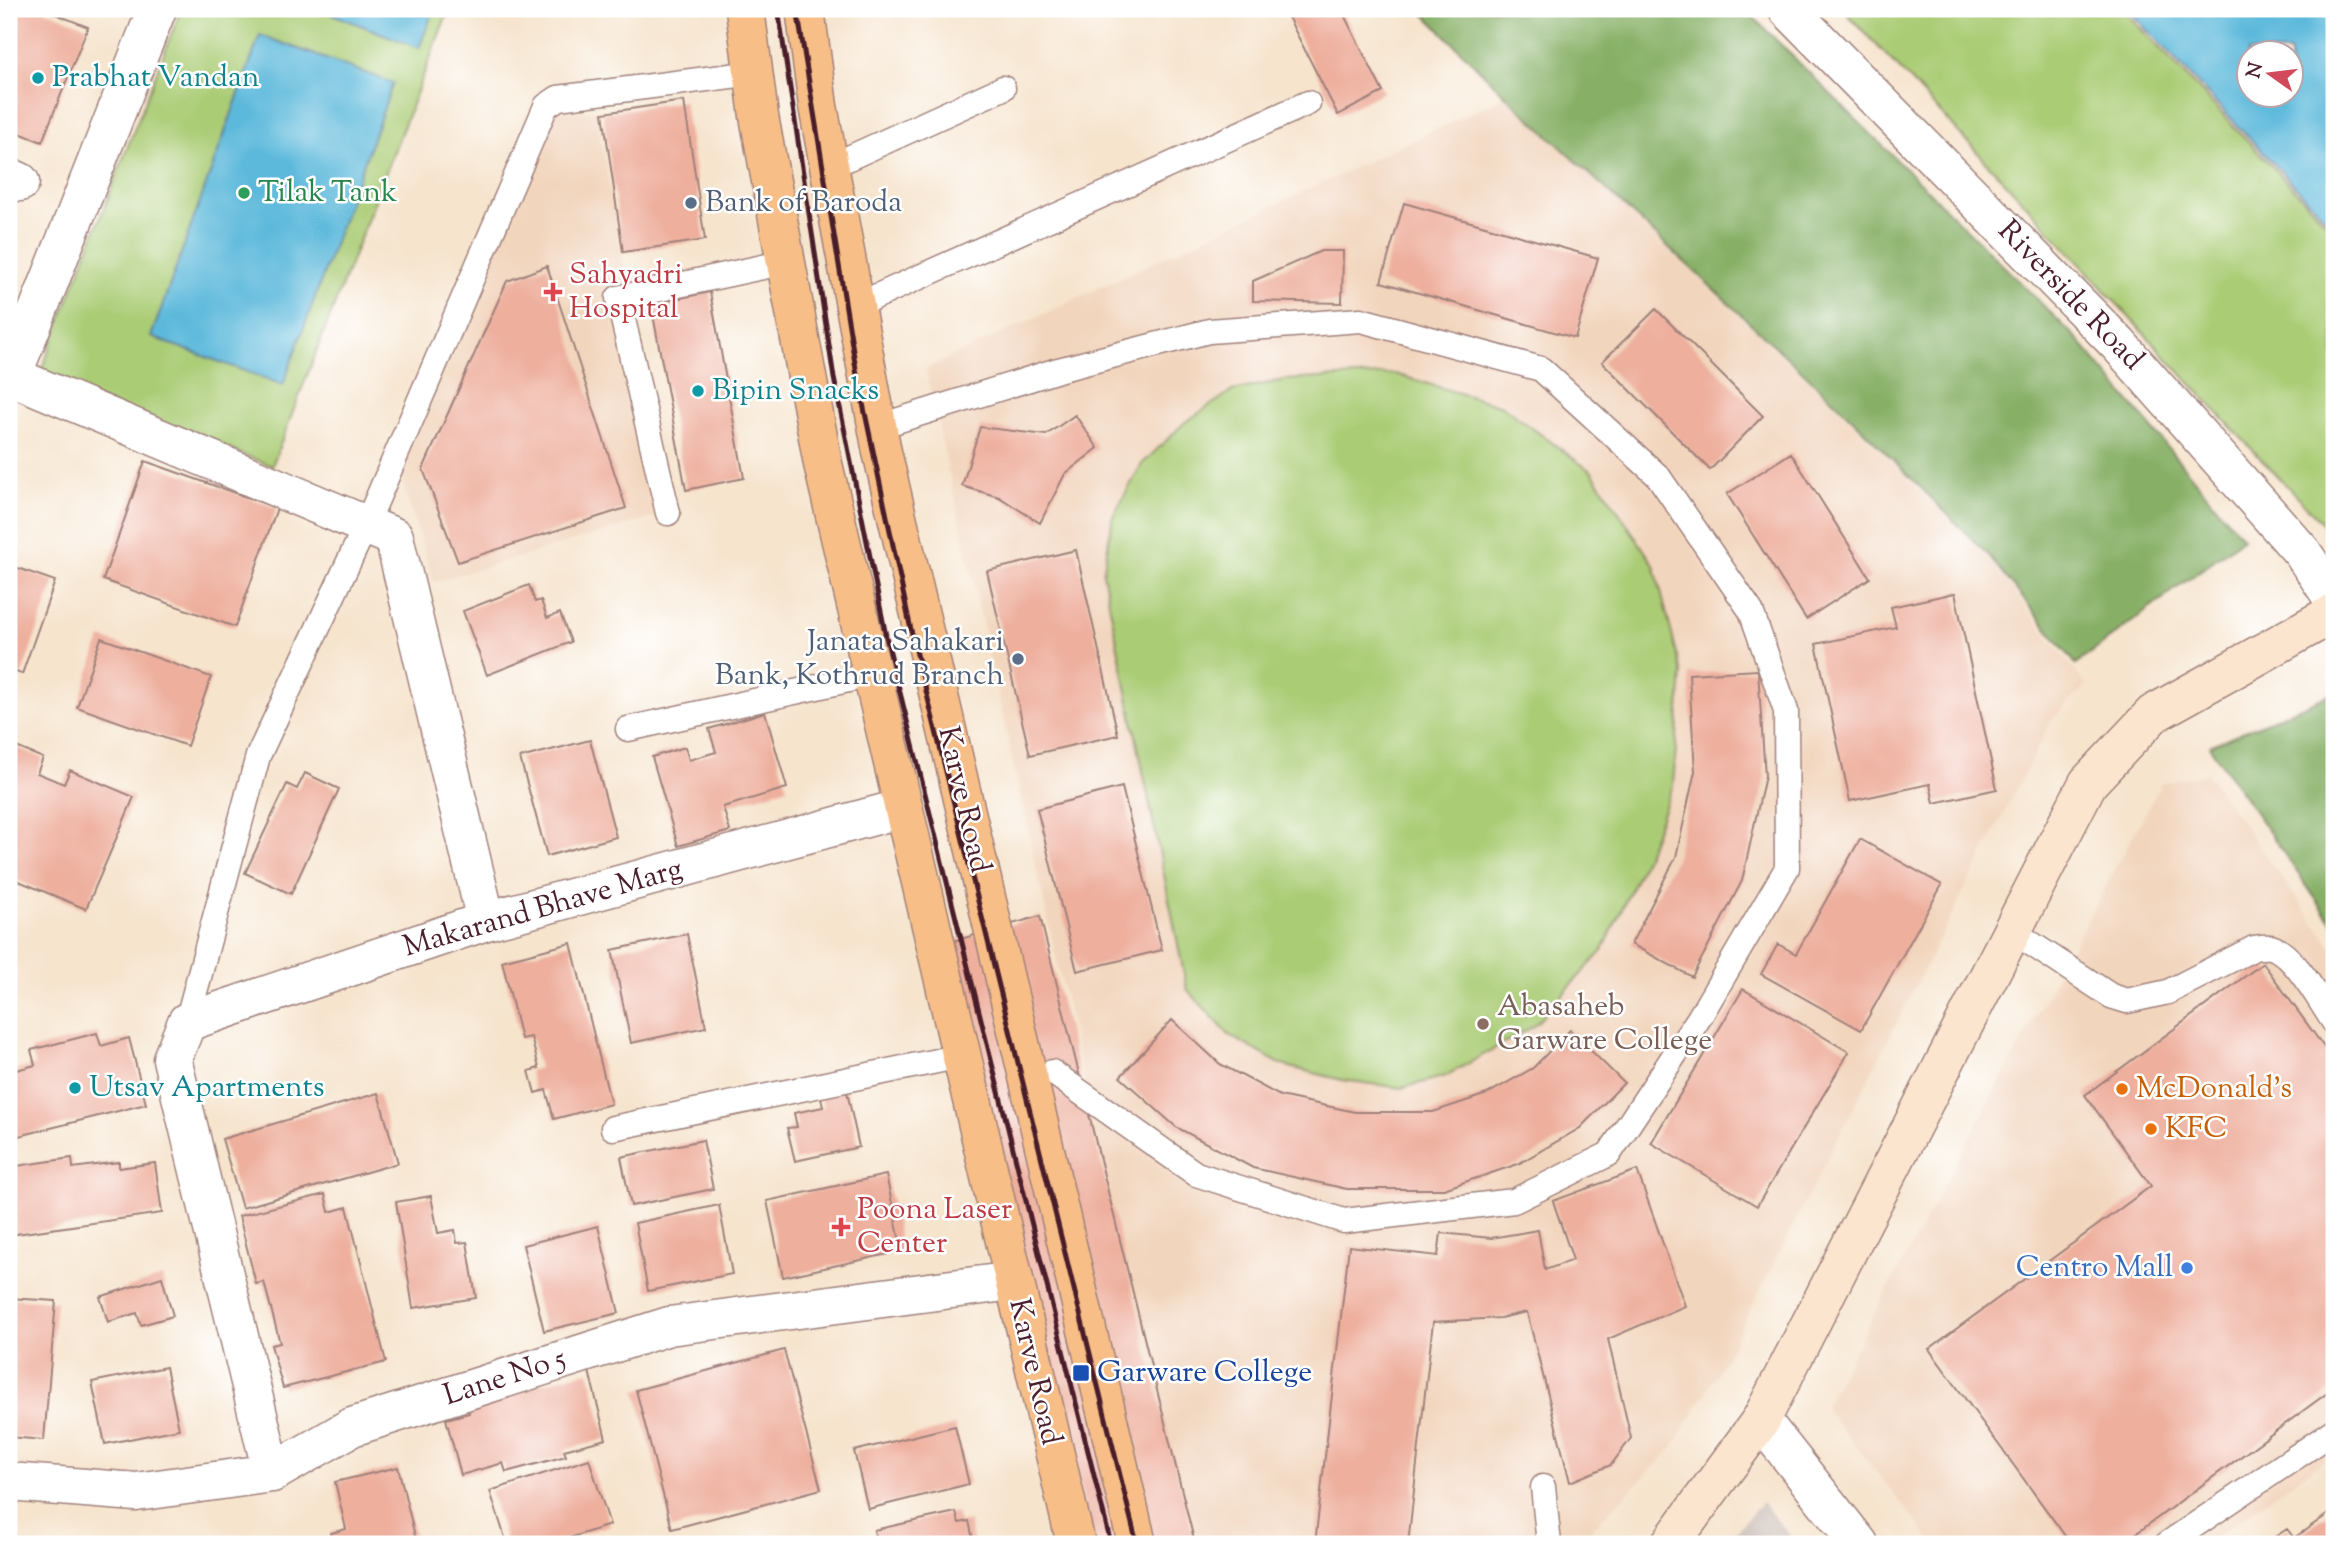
<svg xmlns="http://www.w3.org/2000/svg" width="2343" height="1553" font-family="'Sorts Mill Goudy',serif">
  <rect width="100%" height="100%" fill="#fff"/>
  <filter id="ink" filterUnits="userSpaceOnUse"><feTurbulence type="fractalNoise" baseFrequency=".0143" numOctaves="2"/><feDisplacementMap in="SourceGraphic" scale="14" xChannelSelector="R" yChannelSelector="G"/><feConvolveMatrix kernelMatrix="1 2 1 2 8 2 1 2 1" color-interpolation-filters="sRGB"/></filter>
  <filter id="wash" filterUnits="userSpaceOnUse"><feTurbulence type="fractalNoise" baseFrequency=".00686" numOctaves="4" result="noise"/><feDisplacementMap in="SourceGraphic" scale="28" xChannelSelector="R" yChannelSelector="G"/><feGaussianBlur stdDeviation="1.57" result="paint"/><feColorMatrix in="noise" values="0 0 0 0 0 0 0 0 0 0 0 0 0 0 0 0 0 1.4 0 .05"/><feComposite in="paint" operator="in"/></filter>
  <g filter="url(#wash)">
    <rect width="100%" height="100%" fill="#f6e4cd"/>
    <path fill="#f2d5bd" d="M1505,97l329,308 154,154 98,126 -35,36 -327,640 -52,88 -96,95h-390l-260,-1175z
      M596,110l72,403 -234,69 -35,-110 156,-361z
      M2206,773l128,177v503l-129,91h-271l-110,-137 337,-623z"/>
    <path fill="#cfc1ba" d="M1762,1502l35,42h-72z"/>
    <path fill="#aacc75" stroke="#7a7650" stroke-width="2" d="M181,9h268l-177,457 -233,-90z
      M1842,9h280l212,222v304c-168,-172 -325,-354 -492,-526z
      M1395,374l107,32 90,66 62,93 28,108 -9,112 -27,72 -43,93 -69,76 -88,50 -44,12 -60,-8 -60,-15 -53,-30 -42,-46 -84,-416 10,-57 29,-52 42,-41 48,-32 52,-11z"/>
    <path fill="#87b066" stroke="#686848" stroke-width="2" d="M1419,9h326l334,332 164,197 -167,126 -88,-109 -152,-152 -330,-307z
      M2334,693v232l-125,-179z"/>
    <path fill="#5db9db" stroke="#546c83" stroke-width="2" fill-rule="evenodd" d="M319,9h115l-15,39z
      M2127,9h207v219l-1,-2zM2248,52h42v42h-42z
      M260,35l133,48 -110,302 -132,-48z"/>
    <g id="blocks">
      <path fill="#eeaf9d" d="M9,9h34l45,18 -46,115 -33,-13z
        M1284,9h57l42,83 -45,23z
        M684,101l21,139 -82,12 -20,-139z
        M1404,203l194,55 -23,80 -194,-56z
        M1321,251h22l-1,52 -89,-2v-20z
        M547,266l79,242 -168,54 -35,-93 84,-188z
        M710,292l34,186 -58,12 -35,-186z
        M1656,309l107,107 -53,54 -108,-108z
        M1075,415l23,33 -33,26 -25,49 -41,-26 -37,-11 18,-59 66,8z
        M1791,453l79,125 -64,41 -79,-125z
        M145,461l132,47 -42,119 -132,-47z
        M1076,550l42,185 -88,20 -43,-184z
        M9,565l46,16 -33,93 -13,-4z
        M529,585l6,17 6,-2 6,18 13,-5 11,29 -84,33 -24,-64z
        M1955,593l42,196 -63,14 -4,-19 -80,17 -34,-157 80,-17 -5,-20z
        M101,638l110,39 -24,69 -110,-39z
        M1758,670l7,106 -23,105 -50,96 -61,-33 45,-87 19,-86 -6,-97z
        M765,712l22,76 -64,19 7,24 -52,15 -26,-89 33,-10 4,13 27,-8 -7,-23z
        M590,740l26,97 -69,19 -27,-98z
        M9,744l34,14 -6,15 27,11 6,-14 64,27 -48,112 -77,-32z
        M305,773l34,16 -48,105 -46,-21 42,-89 10,5z
        M1122,787l40,163 -85,21 -40,-162z
        M1860,839l82,46 -81,145 -100,-56 17,-30 18,10z
        M1040,916l155,628h-102l-146,-601z
        M687,934l19,93 -75,16 -19,-93z
        M571,943l40,161 -57,15 -8,-29 -11,3 -6,-22 10,-3 -8,-31 -10,2 -19,-78z
        M2263,963l71,98v327l-212,156h-51l-142,-195 222,-163 -66,-91z
        M1743,989l106,63 -92,154 -106,-63z
        M1172,1020l48,44 60,32 75,16h78l54,-18 46,-26 37,-38 54,53 -44,45 -62,36 -74,25h-97l-94,-21 -77,-41 -56,-50z
        M97,1033l4,13 28,-8 17,66 -135,34 -2,-9v-57l26,-7 -4,-15z
        M846,1087l13,60 -64,14 -8,-33 10,-1 -3,-14 29,-6 -3,-15z
        M378,1093l20,70 -156,45 -20,-69z
        M703,1140l10,49 -82,17 -10,-49z
        M72,1158l1,10 46,-6v6l36,-5 7,50 -153,22v-68z
        M1637,1170l48,136 -77,33 23,99 -20,27 -41,17 -43,-170 -27,6 -67,4 -25,222h-93l34,-298 89,10 3,-23 50,5 47,-8 7,40 28,-10 -20,-59z
        M886,1175l16,76 -119,26 -16,-76z
        M325,1194l4,18 18,-5 39,155 -103,26 -12,-43 9,-2 -16,-61 -8,2 -17,-68z
        M431,1196l7,37 17,-3 2,13 10,-1 9,56 -63,10 -17,-106z
        M719,1205l13,69 -84,17 -13,-68z
        M598,1226l21,87 -75,18 -21,-86z
        M162,1277l11,39 -32,9 -4,-12 -29,9 -8,-25z
        M9,1298l47,3 -12,139 -35,-3z
        M784,1350l37,139 -149,40 -36,-139z
        M166,1367l13,62 -74,15 -13,-62z
        M589,1371l17,68 -42,11 2,6 -60,16 -3,-9 -42,12 -15,-56 23,-6 -2,-10z
        M955,1426l14,58 -101,25 -14,-58z
        M589,1459l21,66 -60,19h-43l-17,-53z
        M398,1467l19,77h-83l-3,-11 15,-4 -11,-47z
        M2334,1510v34h-70l23,-15 7,9z
        M956,1512l3,11 10,-2 5,23h-97l-3,-14z"/>
    </g>
  </g>
  <g filter="url(#ink)">
    <use href="#blocks" fill-opacity="0" stroke="#a0827c" stroke-width="2"/>
    <g fill="none" stroke-linecap="round" stroke-linejoin="round">
      <g stroke="#a0827c" stroke-width="27">
        <path id="service" d="M829,167l174,-79
          M855,306l453,-203
          M877,427l181,-57 151,-39 152,-11 180,49 117,107 93,135 35,100 1,157 -88,150 -90,136 -95,47 -170,20 -148,-47 -144,-102
          M668,513l-50,-215 168,-36
          M628,729l243,-54
          M2012,931l99,65 16,5 41,-9 86,-44c6,-1 11,-2 17,-1 24,7 49,55 63,75
          M187,1022l71,-266 108,-231 180,-419 12,-8 196,-25
          M613,1128l348,-72
          M1543,1487l6,57
          M2167,1544l167,-113"/>
      </g>
      <g stroke="#a0827c" stroke-width="41">
        <path id="minor" d="M9,177l11,5
          M9,375l385,162 92,384
          M12,376l145,-367
          M272,1473l-100,-414 15,-37 299,-101 417,-113
          M9,1482l127,10 136,-19 80,-46 317,-101 344,-45"/>
      </g>
      <g stroke="#a0827c" stroke-width="41">
        <path id="tertiary" d="M1788,9l331,336 183,207 32,48
          M1761,1420l98,124"/>
      </g>
      <g stroke="#a0827c" stroke-width="41">
        <path id="secondary" d="M1670,1544l91,-124 327,-637 65,-69 181,-101"/>
      </g>
      <g stroke="#a0827c" stroke-width="41">
        <path id="primary" d="M745,9l14,107 64,348 253,1080
          M805,9l13,97 64,346 255,1092"/>
      </g>
      <use href="#service" stroke="#fff" stroke-width="24"/>
      <use href="#minor" stroke="#fff" stroke-width="38"/>
      <use href="#tertiary" stroke="#fff" stroke-width="38"/>
      <use href="#secondary" stroke="#fce5cf" stroke-width="38"/>
      <use href="#primary" stroke="#f7be87" stroke-width="38"/>
      <path stroke="#4a1f2b" stroke-width="5" d="M778,9l56,369 52,258 225,908
        M797,9l60,366 54,255 226,914"/>
    </g>
  </g>
  <g fill="#0f9aa8" stroke="#fff" stroke-width="2.5">
    <circle cx="38" cy="78" r="7"/>
    <circle cx="698" cy="391" r="7"/>
    <circle cx="75" cy="1088" r="7"/>
  </g>
  <circle fill="#2e9e5b" stroke="#fff" stroke-width="2.5" cx="244" cy="193" r="7"/>
  <g fill="#5c6f8a" stroke="#fff" stroke-width="2.5">
    <circle cx="691" cy="203" r="7"/>
    <circle cx="1018" cy="659" r="7"/>
  </g>
  <g fill="#e0444e" stroke="#fff" stroke-width="2.5">
    <path d="M549.5 281.5h7v7h7v7h-7v7h-7v-7h-7v-7h7z"/>
    <path d="M837.5 1216.5h7v7h7v7h-7v7h-7v-7h-7v-7h7z"/>
  </g>
  <circle fill="#8d6e63" stroke="#fff" stroke-width="2.5" cx="1483" cy="1024" r="7"/>
  <g fill="#e8710a" stroke="#fff" stroke-width="2.5">
    <circle cx="2122" cy="1089" r="7"/>
    <circle cx="2151" cy="1129" r="7"/>
  </g>
  <circle fill="#3f7fe0" stroke="#fff" stroke-width="2.5" cx="2187" cy="1268" r="7"/>
  <rect fill="#1a4fb4" stroke="#fff" stroke-width="2.5" x="1072" y="1364" width="18" height="18" rx="3.5"/>
  <g text-anchor="middle" dominant-baseline="central" stroke-width="5" stroke-linejoin="round" paint-order="stroke">
    <g font-size="30" fill="#0d838f" stroke="#fff" text-anchor="start">
      <text x="52" y="78">Prabhat Vandan</text>
      <text x="712" y="391">Bipin Snacks</text>
      <text x="89" y="1088">Utsav Apartments</text>
    </g>
    <g font-size="30" fill="#27864d" stroke="#fff" text-anchor="start">
      <text x="258" y="193">Tilak Tank</text>
    </g>
    <g font-size="30" fill="#4e5e75" stroke="#fff" text-anchor="start">
      <text x="705" y="203">Bank of Baroda</text>
      <text x="1004" y="642" text-anchor="end">Janata Sahakari<tspan x="1004" dy="34">Bank, Kothrud Branch</tspan></text>
    </g>
    <g font-size="30" fill="#be3a42" stroke="#fff" text-anchor="start">
      <text x="569" y="275">Sahyadri<tspan x="569" dy="34">Hospital</tspan></text>
      <text x="857" y="1210">Poona Laser<tspan x="857" dy="34">Center</tspan></text>
    </g>
    <g font-size="30" fill="#4a1f2b" stroke="#fff">
      <text transform="translate(2070 296) rotate(46)">Riverside Road</text>
      <text transform="translate(963 800) rotate(77)">Karve Road</text>
      <text transform="translate(543 909) rotate(-16)">Makarand Bhave Marg</text>
      <text transform="translate(1034 1372) rotate(77)">Karve Road</text>
      <text transform="translate(505 1378) rotate(-18)">Lane No 5</text>
    </g>
    <g font-size="30" fill="#785e54" stroke="#fff" text-anchor="start">
      <text x="1497" y="1007">Abasaheb<tspan x="1497" dy="34">Garware College</tspan></text>
    </g>
    <g font-size="30" fill="#c56008" stroke="#fff" text-anchor="start">
      <text x="2136" y="1089">McDonald's</text>
      <text x="2165" y="1129">KFC</text>
    </g>
    <g font-size="30" fill="#366cbe" stroke="#fff" text-anchor="end">
      <text x="2173" y="1268">Centro Mall</text>
    </g>
    <g font-size="30" fill="#164399" stroke="#fff" text-anchor="start">
      <text x="1097" y="1373">Garware College</text>
    </g>
  </g>
  <rect width="2343" height="1553" fill="none" stroke="#fff" stroke-width="35"/>
  <g transform="translate(2270 74) rotate(284)"><circle r="33" fill="#ffffff" stroke="#b7a5aa" stroke-width="2"/>
  <path d="M0-5L12 26L0 18L-12 26Z" fill="#d1495b"/>
  <text y="-10" font-size="19" font-weight="bold" text-anchor="middle" fill="#4a1f2b">N</text>
  </g>
</svg>
